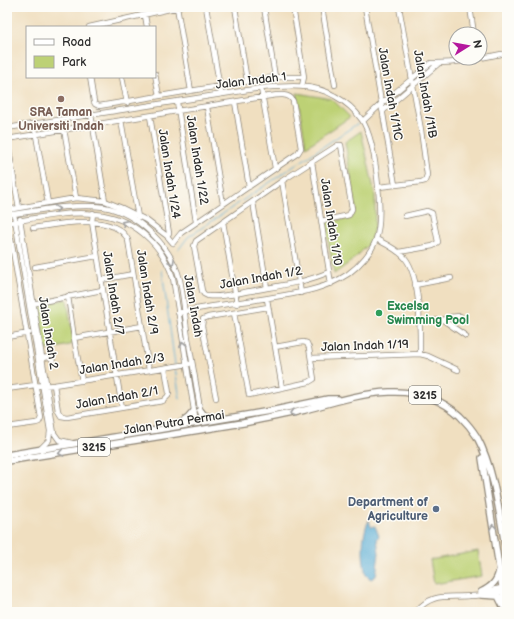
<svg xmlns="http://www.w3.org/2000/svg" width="514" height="619" font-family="'Balsamiq Sans',sans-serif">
  <rect width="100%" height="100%" fill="#fdfcf7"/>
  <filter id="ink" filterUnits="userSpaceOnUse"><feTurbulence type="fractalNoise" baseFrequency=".025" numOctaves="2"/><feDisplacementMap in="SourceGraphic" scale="8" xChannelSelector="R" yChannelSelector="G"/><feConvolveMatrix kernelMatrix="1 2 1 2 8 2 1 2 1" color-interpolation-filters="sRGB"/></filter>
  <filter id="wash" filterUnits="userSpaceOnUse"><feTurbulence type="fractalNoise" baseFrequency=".012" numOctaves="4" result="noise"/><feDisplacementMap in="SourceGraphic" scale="16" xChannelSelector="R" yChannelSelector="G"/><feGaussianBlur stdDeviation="0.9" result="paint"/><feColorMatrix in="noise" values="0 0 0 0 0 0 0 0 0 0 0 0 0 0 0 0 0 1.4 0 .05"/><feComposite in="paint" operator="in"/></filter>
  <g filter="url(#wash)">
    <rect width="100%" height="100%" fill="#f0dfc0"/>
    <path fill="#bdd175" stroke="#747e50" d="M297,93l35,6 18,18 -44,30z
      M361,131l14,63v31l-5,18 -17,17 -19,14 -9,-52 27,-4 4,-10 -11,-66z
      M67,299l7,45 -28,6 -8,-45z
      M478,551l4,25 -48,8 -4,-24z"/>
    <path fill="#56aad2" stroke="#406a7e" d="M369,520l2,7 4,-1 4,10 -2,3 2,14 -3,23 -5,3 -5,-4c-4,-17 -5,-40 3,-55z"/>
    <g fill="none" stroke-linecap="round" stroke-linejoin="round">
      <path stroke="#56aad2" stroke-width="1" d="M179,249l9,-12 169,-113
        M162,270l13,95
        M175,368l5,31"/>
    </g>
  </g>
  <g filter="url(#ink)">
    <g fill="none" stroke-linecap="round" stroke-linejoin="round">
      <g stroke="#8e8576" stroke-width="6">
        <path id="minor" d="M177,7l14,84
          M206,7l15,87
          M235,7l12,74
          M264,7l11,70
          M293,7l11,70 -2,9
          M322,7l13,78
          M365,7l30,178
          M470,7l4,27
          M145,15l2,12
          M89,27l90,-20
          M155,74l4,22
          M90,77l4,25 1,2 4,2 176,-29h29
          M122,77l5,26
          M261,88l14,80
          M177,102l19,120
          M235,102l14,85
          M207,107l16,97
          M382,110l1,1 55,-47
          M91,114l14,87
          M150,116l19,117 -2,3
          M121,120l17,97
          M363,121l18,-17 50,-41c24,1 46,-4 70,-9
          M34,124l14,79
          M7,128l254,-40c24,-2 53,-5 74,8 11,6 20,14 27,24 14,21 22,95 14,119 -4,13 -17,27 -28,35 -21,14 -44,18 -68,22 -33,6 -69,9 -102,17
          M64,129l12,69
          M7,139l256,-42c9,-1 26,-6 30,4l8,47 -3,5 -117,80 -8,10 -6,-7 -21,-16 -24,-12 -17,-7 -29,-3 -69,12
          M7,139l12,69
          M312,162l19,122
          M282,181l19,112
          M379,187l42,-5 4,-1 2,-6 -6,-45 -22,-123
          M253,202l14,86
          M93,213l-1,9 30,186
          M14,214l36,217 -1,9 -8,8
          M7,215c28,-4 69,-12 97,-8 34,6 68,40 76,73 4,19 5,39 8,58 5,28 10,56 14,84
          M20,219l34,214 5,7 13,3
          M321,221l24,-5 4,-1 3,-6 -11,-64h-3l-56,36 -86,60 -2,5 8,45 2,3 4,2c13,2 29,-3 43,-5 26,-5 53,-8 78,-19
          M223,222l14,82
          M7,223c29,-5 59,-12 88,-9 37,3 67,29 78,64l23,145
          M33,228c24,-4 82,-16 95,12l21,130
          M7,233l4,6 30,179 -2,4 -3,1 -29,4
          M376,239c10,5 21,10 29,19 16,20 15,72 15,96
          M399,252l34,-6 5,-4 -6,-29 -5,-2 -22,5
          M35,267l62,-11
          M101,280l32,-6
          M415,285l36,-7
          M68,296l6,42 8,43
          M267,299l15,89
          M32,304l70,-14
          M234,313l15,82 60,-13 5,-3 -5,-31 -2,-5 -4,-1 -28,5
          M443,320l23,16
          M420,321l23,-1 6,-3 11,-1
          M7,337l22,-4
          M74,338l68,-12
          M42,358l8,-1 3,4
          M311,358l109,-4 8,2 30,14
          M54,385l4,26 3,5 6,1 96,-16 5,-5 1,-3 -4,-25
          M7,389l28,-4 7,1 12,-1 135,-21
          M216,398l-14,-72 1,-7 5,-2 60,-10
          M486,591l21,-4
          M415,612c18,-20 31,-14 55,-16 12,0 25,-3 37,-5"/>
      </g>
      <g stroke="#8e8576" stroke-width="8">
        <path id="major" d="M200,410l4,5 11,3
          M178,425l10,-7 6,-7
          M7,455l263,-44 58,-12h10
          M482,458l24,154
          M7,461l236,-38c20,-4 41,-8 62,-13 50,-14 111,-35 155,6 6,6 12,13 17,21 18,33 23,82 30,120
          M481,592c10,-5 16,-10 18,-21
          M482,595l16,1 5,10"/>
      </g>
      <use href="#minor" stroke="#fff" stroke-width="4.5"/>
      <use href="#major" stroke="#fff" stroke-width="5.5"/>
    </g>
    <defs><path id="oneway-chevron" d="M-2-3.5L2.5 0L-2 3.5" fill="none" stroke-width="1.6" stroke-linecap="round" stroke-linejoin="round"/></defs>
    <g stroke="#a0a0a0">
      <use href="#oneway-chevron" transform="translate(57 209) rotate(-7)"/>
      <use href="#oneway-chevron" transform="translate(124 223) rotate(-154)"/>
      <use href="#oneway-chevron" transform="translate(172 262) rotate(62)"/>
      <use href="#oneway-chevron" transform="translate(183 344) rotate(-100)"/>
      <use href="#oneway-chevron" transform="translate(292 413) rotate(165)"/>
      <use href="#oneway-chevron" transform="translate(61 453) rotate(170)"/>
      <use href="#oneway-chevron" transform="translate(493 527) rotate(-98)"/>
    </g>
  </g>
  <circle fill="#8d6e63" stroke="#fdfcf7" stroke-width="1.5" cx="61" cy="99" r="4"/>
  <circle fill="#2e9e5b" stroke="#fdfcf7" stroke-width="1.5" cx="379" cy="313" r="4"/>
  <circle fill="#5c6f8a" stroke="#fdfcf7" stroke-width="1.5" cx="436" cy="509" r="4"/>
  <g text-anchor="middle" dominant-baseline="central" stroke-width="3" stroke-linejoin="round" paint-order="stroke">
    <g fill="#fdfcf7" stroke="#6a6a68" stroke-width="1">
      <rect x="409" y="386" width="32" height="18" rx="3"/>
      <rect x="78" y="438" width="32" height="18" rx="3"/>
    </g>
    <g font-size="11" font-weight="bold" fill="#2b2b2b">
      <text x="425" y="395">3215</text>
      <text x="94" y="447">3215</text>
    </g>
    <g font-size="12" fill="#2b2b2b" stroke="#fdfcf7">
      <text transform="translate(251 81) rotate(-7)">Jalan Indah 1</text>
      <text transform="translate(390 94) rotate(80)">Jalan Indah 1/11C</text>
      <text transform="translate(425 94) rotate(80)">Jalan Indah /11B</text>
      <text transform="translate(197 160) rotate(81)">Jalan Indah 1/22</text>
      <text transform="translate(169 174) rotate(81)">Jalan Indah 1/24</text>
      <text transform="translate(331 222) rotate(81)">Jalan Indah 1/10</text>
      <text transform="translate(261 278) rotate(-10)">Jalan Indah 1/2</text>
      <text transform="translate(147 292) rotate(81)">Jalan Indah 2/9</text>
      <text transform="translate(113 293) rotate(81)">Jalan Indah 2/7</text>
      <text transform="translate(193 306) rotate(80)">Jalan Indah</text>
      <text transform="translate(48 333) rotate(81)">Jalan Indah 2</text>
      <text transform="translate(365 346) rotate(-2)">Jalan Indah 1/19</text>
      <text transform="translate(122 364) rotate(-9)">Jalan Indah 2/3</text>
      <text transform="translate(117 398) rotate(-10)">Jalan Indah 2/1</text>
      <text transform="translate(174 423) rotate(-9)">Jalan Putra Permai</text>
    </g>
    <g font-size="12" font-weight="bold" fill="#785e54" stroke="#fdfcf7">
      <text x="61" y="112">SRA Taman<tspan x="61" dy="14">Universiti Indah</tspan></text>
    </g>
    <g font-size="12" font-weight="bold" fill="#27864d" stroke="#fdfcf7" text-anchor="start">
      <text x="387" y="306">Excelsa<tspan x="387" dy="14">Swimming Pool</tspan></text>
    </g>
    <g font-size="12" font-weight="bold" fill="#4e5e75" stroke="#fdfcf7" text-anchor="end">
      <text x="428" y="502">Department of<tspan x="428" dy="14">Agriculture</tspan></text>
    </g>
  </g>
  <rect width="514" height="619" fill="none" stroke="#fdfcf7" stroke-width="24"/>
  <rect x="26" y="26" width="130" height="52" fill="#fdfcf7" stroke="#a9a8a5"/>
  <rect x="34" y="39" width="20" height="6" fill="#ffffff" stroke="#a9a8a5"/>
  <text x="62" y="46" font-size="12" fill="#2b2b2b">Road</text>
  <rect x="34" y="56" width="20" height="12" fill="#bdd175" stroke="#a9a8a5"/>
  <text x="62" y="66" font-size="12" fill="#2b2b2b">Park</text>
  <g transform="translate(468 46) rotate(79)"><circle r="19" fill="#fdfcf7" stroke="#a9a8a5"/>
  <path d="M0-3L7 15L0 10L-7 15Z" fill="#b5179e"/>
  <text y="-6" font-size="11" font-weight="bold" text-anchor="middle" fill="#2b2b2b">N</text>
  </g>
</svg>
